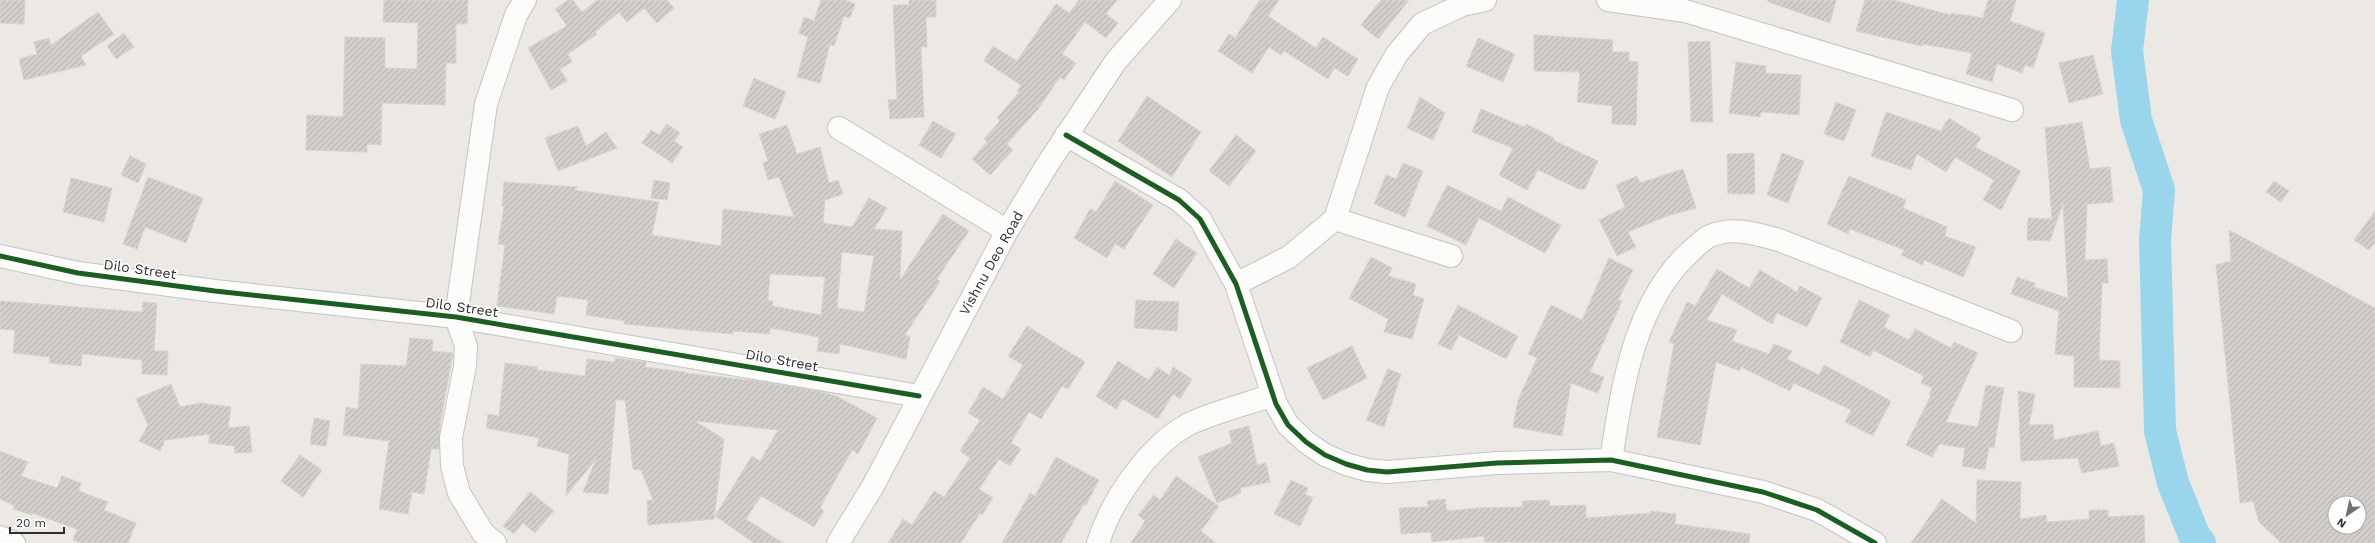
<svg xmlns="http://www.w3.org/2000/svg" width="2375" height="543" font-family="'Work Sans',sans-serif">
  <defs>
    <pattern id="building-hatch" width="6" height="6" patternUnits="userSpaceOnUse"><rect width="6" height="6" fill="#d1cecb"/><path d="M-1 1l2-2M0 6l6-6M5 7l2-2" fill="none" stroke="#b4b1af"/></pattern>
  </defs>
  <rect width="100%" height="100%" fill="#ece8e4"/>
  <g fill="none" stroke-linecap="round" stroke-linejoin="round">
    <path stroke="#99d6ec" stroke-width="32" d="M2133,0l-6,51 9,69 23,70 -4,50 5,191 13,52 21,52 6,8"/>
  </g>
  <path fill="url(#building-hatch)" stroke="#d7d4d0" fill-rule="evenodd" d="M0,0h25l-1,24 -24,-1z
    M384,0h84l-1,24h-11v39h-10l-1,42 -63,-2 -1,42 -14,-1v8l-61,-2 1,-35 36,2 2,-80 40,1v30l32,1 1,-46 -35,-1z
    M568,0h5l9,12 15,-12h70l7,8 -17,15 -13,-15 -17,14 -8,-10 -24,20 2,2 -29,20 4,8 -12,7 7,12 -16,9 -23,-42 39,-22 -12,-17z
    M821,0h24l10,4 -5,14 -6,-2 -10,30 -4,-2 -10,39 -23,-6 11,-40 -9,-4 5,-16 10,4z
    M909,0h27v17h-10l1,30h-6l3,70 -34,2 -2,-19 9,-1 -4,-94h16z
    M1079,0h38l-11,14 12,9 -12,15 -21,-16 -23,32 14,9 -12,17 -4,-3 -22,32 -31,35 6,6 -23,25 -18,-16 15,-17 -3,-3 16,-18 -3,-3 22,-26 -2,-1 4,-6 -37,-24 9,-15 24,15 39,-57 13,9z
    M1260,0h19l-11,16 48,32 7,-11 35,22 -10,17 -14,-8 -6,11 -44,-28 -3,4 -12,-8 -17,26 -34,-22 11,-17 6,4z
    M1381,0h28l-31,39 -17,-14z
    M1768,0h68l-6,23 -62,-21z
    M1865,0h28l58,15v-2l32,5 5,-18h28l-6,21 35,12 -12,35 -8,-3 -3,8 -25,-9 -5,18 -26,-8 6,-21 -49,-9 -1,2 -66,-15z
    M98,12l16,22 -33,22 5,9 -62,15 -5,-21 18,-5 -3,-12 15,-4 2,7z
    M124,33l10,14 -18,12 -9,-13z
    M1534,35l79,5 -1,12h17v9l9,1 -2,63 -24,-1v-18l-35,-4 3,-30 -46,-1z
    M1478,38l37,16 -12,28 -37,-16z
    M1710,41l3,81h-22l-3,-80z
    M2093,55l10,39 -34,9 -10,-40z
    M1736,62l30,4v7l35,2 -2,40 -38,-3 -1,5 -31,-4z
    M754,78l32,14 -11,27 -32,-13z
    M1147,96l54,36 -29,45 -54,-36z
    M1420,97l25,16 -12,27 -26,-12z
    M1836,102l20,8 -12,31 -20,-7z
    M1481,109l43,18 2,-3 28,14 -1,2 45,21 -13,28h-6l-41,-19 -11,20 -28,-15 14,-27 -41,-16z
    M1886,112l55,19 8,-13 32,20 -6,9 46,24 -20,39 -18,-10 11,-20 -39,-23 -9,15 -29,-18 -6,16 -40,-14z
    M933,121l23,13 -15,24 -22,-13z
    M2082,122l8,47 20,-2 3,35 -26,2 -2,56 22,-1 1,24h-6l-3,77 21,1v27l-46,-1v-31l-19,-2 4,-43 -48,-17 6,-17 18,6 -1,4 34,11 -5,-95 -13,38 -23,-1 1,-22 24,1 -7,-91z
    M667,124l13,9 -6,8 9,6 -11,16 -30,-20 9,-13 8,5z
    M787,125l10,29 23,-7 9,36 9,-3 5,14 -18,6 -2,23 29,4 17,-29 18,10 -13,21 28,2 -2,49 43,-66 26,17 -32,48 3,3 -35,53 5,2 -4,22 -66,-15 -1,10 -22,-3 2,-14 -49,-9v6l-36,-3 -1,3 -109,-10 1,-3 -39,-6 2,-15 -31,-4 -3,18 -57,-8 8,-61 -7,-1 6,-38h-2l2,-24 74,5 -4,3 85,12 -7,33 69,11 2,-37 71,8 -15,-40 -11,3 -5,-17 5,-2 -9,-27zM842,252l32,4 -10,56 -27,-4zM770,274l55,3 -4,38 -49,-9 1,-5h-5z
    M578,126l8,20 20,-14 11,16 -59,23 -13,-33z
    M1236,135l20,16 -27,35 -20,-15z
    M1754,153l1,41h-27l-1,-40z
    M1782,153l22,8 -16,42 -21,-8z
    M130,156l16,8 -8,19 -17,-8z
    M1403,163l20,8 -18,46 -31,-13 12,-29 10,4z
    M1683,169l13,39 -29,8 -39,16 8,15 -19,9 -18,-36 26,-13 -9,-22 21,-9 3,7z
    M1849,176l57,24 -3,8 44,19 -2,9 31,11 -13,30 -39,-17 -1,5 -22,-10 3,-5 -54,-21 -2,5 -21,-10z
    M148,177l55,21 -17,45 -41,-16 -8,22 -14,-5z
    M71,178l41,10 -8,34 -41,-10z
    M654,180l16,3 -3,17 -16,-2z
    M1115,181l38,24 -29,44 -9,-5 -8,14 -33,-20 16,-29 6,3z
    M2274,181l15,10 -8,11 -15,-10z
    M1447,185l54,26 7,-14 53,28 -16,28 -66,-35 -13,27 -39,-19z
    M2375,211v31l-6,8 -15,-10z
    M2229,230l146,78v235h-94l-22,-21 -6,-21 -13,2 -24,-238 15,-4zM2335,503h24v24h-24z
    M1176,239l21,14 -23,35 -21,-14z
    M1371,257l21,11 -4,8 28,8 -3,11 11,4 -12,40 -28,-7 4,-13 -39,-21z
    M1609,258l24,12 -15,30 4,1 -32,71 14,5 -6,16 -27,-10 -9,53 -49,-9 5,-27 19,-42 -9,-4 23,-49 31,15z
    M1717,269l32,19 11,-18 37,22 3,-6 22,12 -15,29 -30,-14 -5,11 -50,-30 -15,26 30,10 -5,11 37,13 5,-10 18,7 -5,8 32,16 5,-10 67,36 -18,35 -28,-14 6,-12 -57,-27 -4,8 -49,-24 -1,4 -24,-9 -16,83 -43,-8 17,-93 -5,-2 18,-40 8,4z
    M1136,300l43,2 -2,29 -43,-3z
    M1859,300l31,15 -6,12 25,13 6,-11 36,19 3,-6 24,11 -32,69 32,5 8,-42 18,3 -10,60 -5,-1 -4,23 -23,-4 3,-18 -26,-4 -7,13 -26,-12 25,-50h-2l3,-7 -11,-5 3,-7 -51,-26 -3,7 -30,-15z
    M0,301l142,11 1,-10 14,1 -3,48h14l-1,24 -25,-1v-14l-60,-6 -1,12 -32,-3 1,-6 -37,-4 2,-23 -15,-1z
    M1458,305l60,31 -12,23 -47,-24 -8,15 -13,-6z
    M1027,326l58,36 -17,27 -6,-3 -21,33 -12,-7 -18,31 10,6 -11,17 -11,-7 -20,30 14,9 -11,17 -2,-2 -19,30h-73l15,-24 9,6 22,-34 10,6 26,-39 -10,-7 20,-31 -12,-7 15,-26 20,12 20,-34 -15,-9z
    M410,338l23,2 -1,11 21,2 -13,71 -1,25h-8l-7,45 -12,-2 -4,22 -29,-5 10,-68 -46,-6 3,-28 12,2 3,-45 45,2z
    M1352,346l15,32 -44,22 -16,-32z
    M615,358l31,4 -1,5 40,5v1l73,8 64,11 14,4 41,22 -19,36 -6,-4 -32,58 4,3 -10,16 -53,-31 -15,23 37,24h-29l-39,-27 37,-60 8,5 18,-31 -83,-9 29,18 -10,80 -66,6 -1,-25h6l-12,-30 -8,-1 -8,-69h-9l-8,94 -25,-2 13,-33 -30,37 3,-42 -32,-8 2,-8 -53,-10 2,-14 11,2 6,-53 32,4v3l48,6 2,-17 28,3z
    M1118,361l31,19 8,-13 12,8 4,-8 19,12 -12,20 -7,-5 -15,25 -35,-20 -7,10 -20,-13z
    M1388,369l13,5 -17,53 -18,-7z
    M171,384l9,23 21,-4 30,4 -3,21 21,-2 3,26 -17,1 -1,-7 -26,-3 2,-9 -45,6 -5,11 -21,-10 9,-16 -12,-26z
    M2018,391l17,3 -6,31 24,-1 1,16 44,-9 3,15 13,-3 5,23 -37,7 -4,-15 -57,3z
    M314,418l16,3 -4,25 -16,-2z
    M1249,426l8,39 9,-2 4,19 -30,6 1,5 -24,10 -19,-46 34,-14 -3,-12z
    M0,451l28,11 -7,14 36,12 5,-12 19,7 -2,8 29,11 -4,8 32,13 -8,20h-48l-7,-3 4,-11 -45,-16v2l-19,-6 2,-3 -15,-7z
    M300,455l22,15 -19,27 -22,-16z
    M1056,457l43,23 -13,25 -2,-1 -23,39h-59l28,-50 5,3z
    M1176,476l43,30 -18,25 15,12h-85l14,-22 -7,-6 16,-20 6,5z
    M1291,480l17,8 -3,6 8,4 -13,28 -26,-12z
    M1977,480l44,2 -1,37 26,-4 1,7 42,-3v-9h19v7l36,-2 1,28h-234l31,-44 34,24z
    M530,492l24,19 -19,22 -12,-10 -9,11 -11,-8z
    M1445,499l2,12 31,-3 45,-1 -1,-6 27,-1 1,6 36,-1v13l64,-5v-2l26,3 -1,10 75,10 -1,9 -265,-1v-6l-52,6 -1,-10 -30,2 -2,-26 29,-1 -1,-6z"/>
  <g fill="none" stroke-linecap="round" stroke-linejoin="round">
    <g stroke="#c5c4c5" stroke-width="24">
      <path id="minor" d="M1608,0l77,11 327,99
        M839,128l168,103
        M1066,135l113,65 21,19 36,65 40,120 12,21 18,17 19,13 21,9 21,6 20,2 110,-9 114,-3 152,32 54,18 58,33
        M1335,219l116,37
        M0,256l78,17 137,18 241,26 463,79
        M1236,284l53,-27 46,-38 43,-132 19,-33 25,-30 40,-19 23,-5
        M1611,460c11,-72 23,-158 80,-209 6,-5 12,-12 19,-15 22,-10 47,-2 69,4l232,91
        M0,537l14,6
        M495,543l-12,-10 -24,-40 -7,-27 -1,-28 14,-72 1,-20 -10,-29 30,-213 30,-89 9,-15
        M838,543l35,-57 134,-255 40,-66 69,-104 54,-61
        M1098,543c13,-42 51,-98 91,-119 25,-12 58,-20 84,-29"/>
    </g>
    <use href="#minor" stroke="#fcfcfb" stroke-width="22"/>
    <g stroke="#fff" stroke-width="8">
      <path id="cycleway" d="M1066,135l113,65 21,19 36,65 40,120 12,21 18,17 19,13 21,9 21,6 20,2 110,-9 114,-3 152,32 54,18 58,33
        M0,256l78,17 137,18 241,26 463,79"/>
    </g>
    <use href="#cycleway" stroke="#1b5e20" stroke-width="5"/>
  </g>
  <g text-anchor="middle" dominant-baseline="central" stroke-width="3" stroke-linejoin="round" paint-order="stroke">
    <g font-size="14" fill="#2e2e2e" stroke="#fff">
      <text transform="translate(991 263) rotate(-61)">Vishnu Deo Road</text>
      <text transform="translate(140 269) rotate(8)">Dilo Street</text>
      <text transform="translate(462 307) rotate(8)">Dilo Street</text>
      <text transform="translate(782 360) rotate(10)">Dilo Street</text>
    </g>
  </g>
  <g transform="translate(2347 515) rotate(214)"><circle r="19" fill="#ffffff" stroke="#ababab"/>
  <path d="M0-3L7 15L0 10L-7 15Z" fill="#706f6e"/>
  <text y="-6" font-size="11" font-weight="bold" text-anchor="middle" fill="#2e2e2e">N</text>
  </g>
  <path d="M10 527v6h54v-6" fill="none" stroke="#2e2e2e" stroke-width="2"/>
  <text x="16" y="527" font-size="12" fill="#2e2e2e" stroke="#ffffff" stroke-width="3" paint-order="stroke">20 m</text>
</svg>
